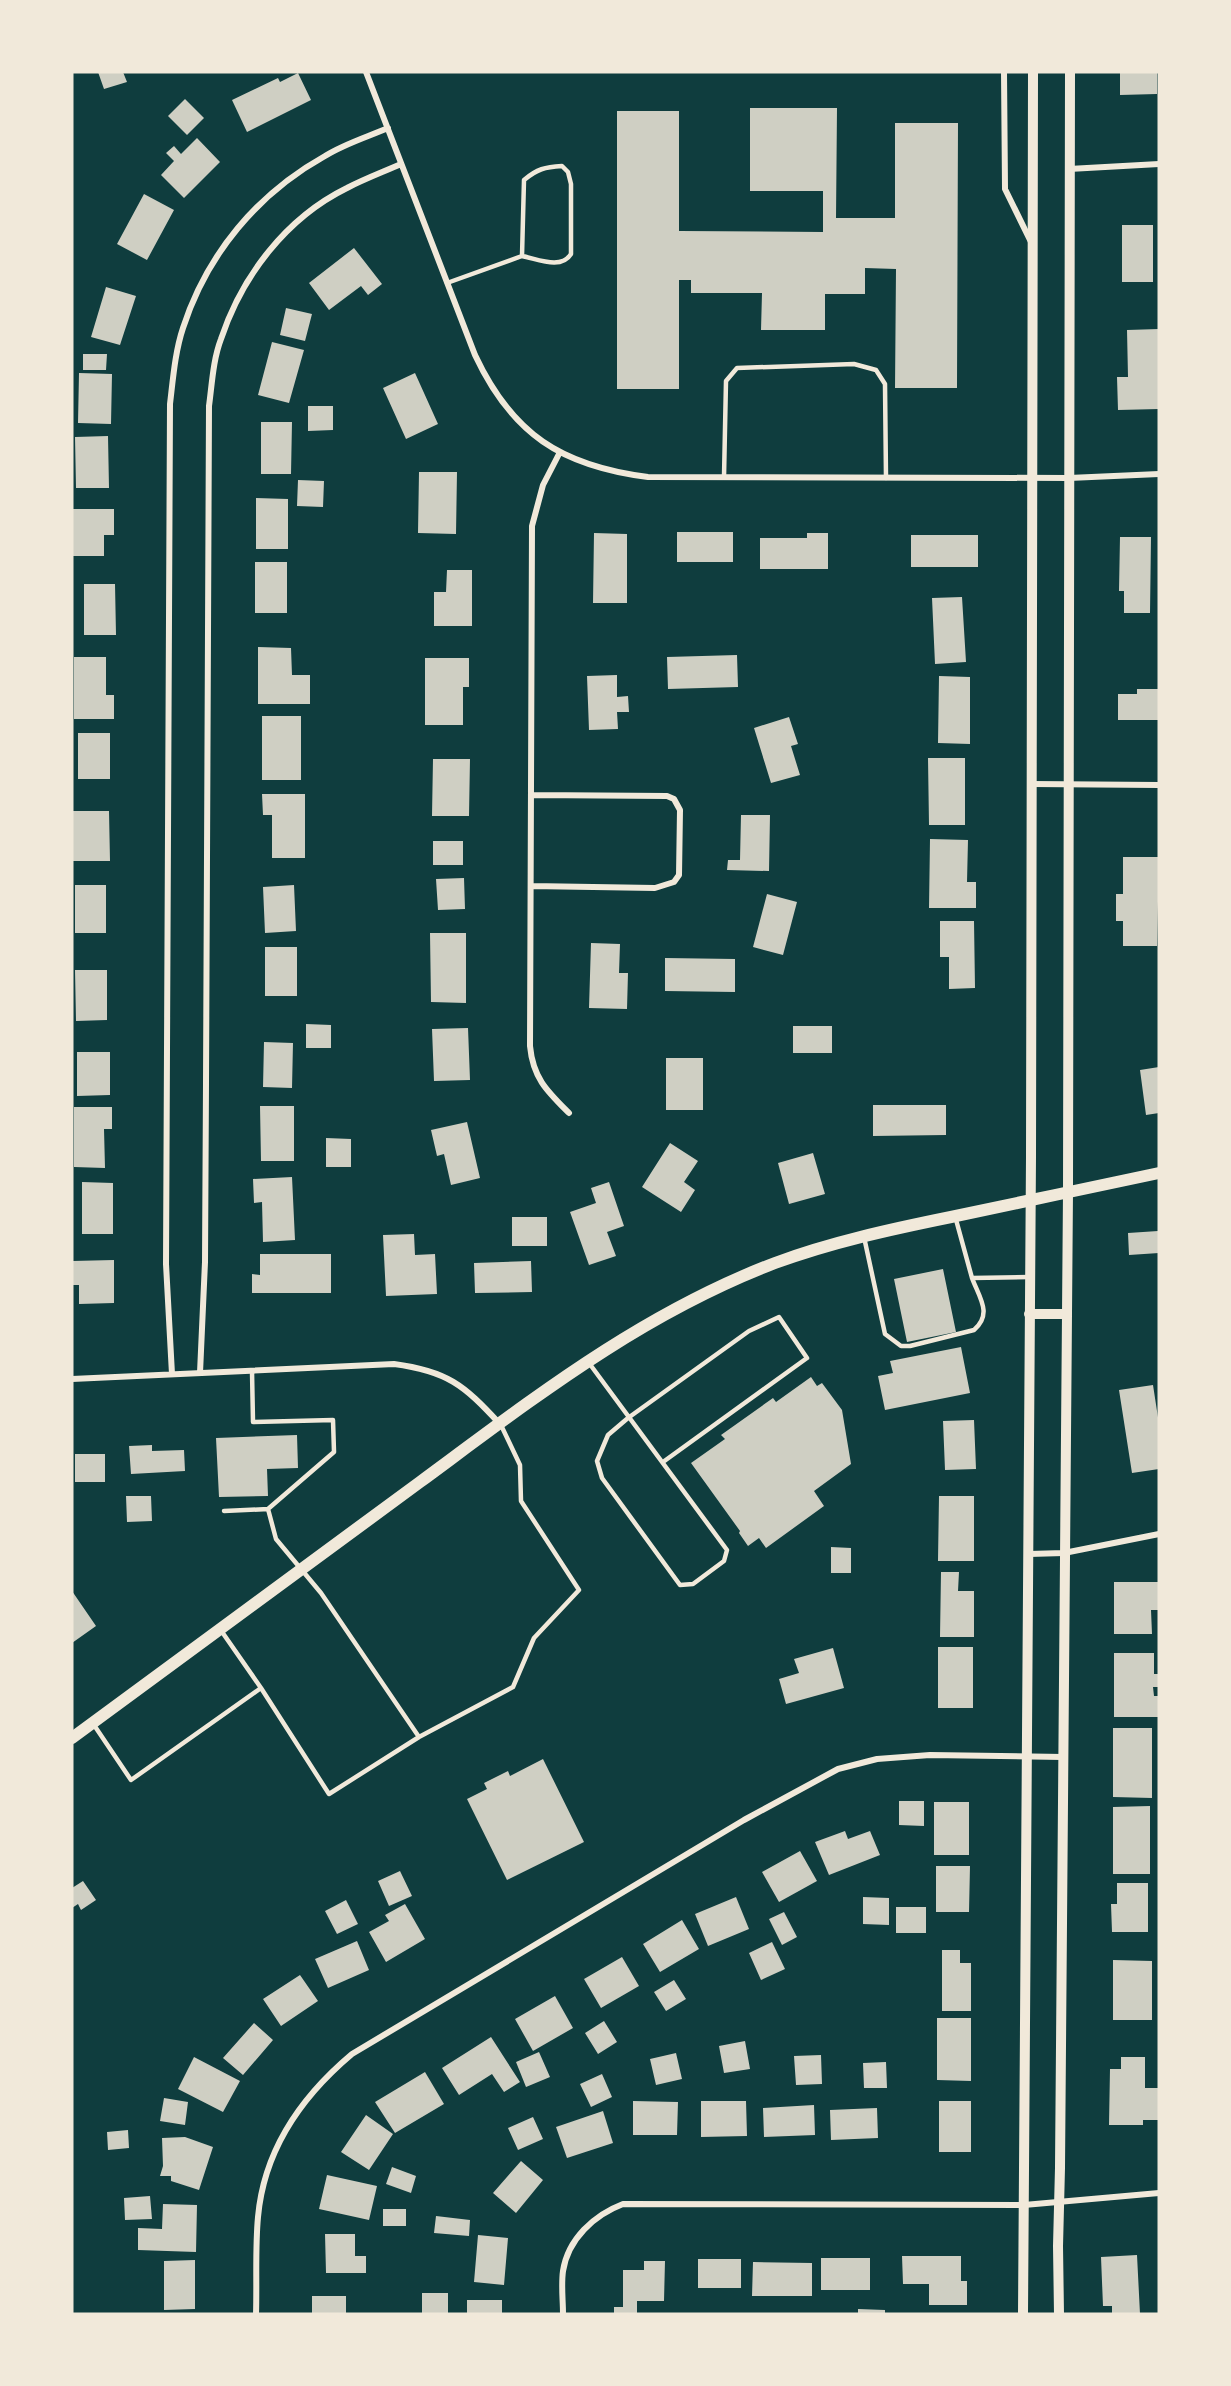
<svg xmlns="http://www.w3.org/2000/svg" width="1231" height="2386" font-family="'DM Sans',sans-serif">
  <rect width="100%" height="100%" fill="#0f3d3e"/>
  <path fill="#cfcfc3" d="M98,72h25l4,10 -23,7z
    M1120,72h37v22l-37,1z
    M298,73l13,27 -64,32 -15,-32 46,-22 2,4z
    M185,99l19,19 -17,17 -19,-19z
    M750,108h87l-1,110h59v-95h63l-1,265h-62l1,-119 -31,-1v26h-40v36h-64l1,-37h-71v-13h-12v109h-62v-278h62v120l144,1v-41h-73z
    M197,138l23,24 -36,36 -23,-23 13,-14 -8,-8 8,-7 7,8z
    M144,194l30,16 -27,50 -30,-16z
    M1122,225h31v57h-31z
    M354,248l28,36 -14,11 -7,-9 -32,24 -20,-27z
    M106,287l30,9 -16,49 -29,-8z
    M286,308l26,6 -7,27 -25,-6z
    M1159,329v80l-41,1 -1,-33h11l-1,-47z
    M272,342l32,8 -15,53 -31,-8z
    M83,354h24l-1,16h-23z
    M79,373l33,1 -1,50 -33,-1z
    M415,373l23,51 -32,15 -23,-51z
    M308,406h25v24l-25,1z
    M261,422h31l-1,52h-30z
    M108,436l1,52h-33l-1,-51z
    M419,472h38l-1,62 -38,-1z
    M298,480l26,1 -1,26 -26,-1z
    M256,498l32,1v50h-32z
    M73,509h41v26h-10v21h-32z
    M677,532h56v30h-56z
    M594,533l33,1v69h-34z
    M807,533h21v36h-68v-31h47z
    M911,535h67v32h-67z
    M1120,537h31l-1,76h-26v-22h-5z
    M255,562h32v51h-32z
    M447,570h25v56h-38v-34h12z
    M84,584h31l1,51h-32z
    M962,597l4,65 -31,2 -3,-66z
    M258,647l33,1 1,27h18v29h-52z
    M737,655l1,32 -70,2 -1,-32z
    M74,657h32v38h8v24h-40z
    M425,658h44v29h-6v38h-38z
    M617,675v22l11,-1 1,16h-12l1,17 -29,1 -2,-54z
    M939,676l31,1v67l-32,-1z
    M1137,689h22v31h-41v-26h19z
    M262,716h39v64h-39z
    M789,717l9,27 -7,2 9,29 -29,8 -17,-55z
    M78,733h32v46h-32z
    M928,758h37v67h-36z
    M433,759h37l-1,57h-37z
    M262,794h43v64h-33v-43h-9z
    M73,811h36l1,50h-37z
    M741,815h29l-1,56 -42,-1 1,-10h12z
    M930,839l38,1 -1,42h9v26h-47z
    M433,841h30v24h-30z
    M1123,857h36l-2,89h-34v-25h-7v-27h7z
    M464,878l1,31 -27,1 -2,-31z
    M75,885h31v48h-31z
    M294,885l2,46 -31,2 -2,-46z
    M767,894l30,8 -14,53 -30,-8z
    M940,921h34l1,67 -26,1v-32h-9z
    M430,933h36v70l-35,-1z
    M591,943l29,1 -1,29h9l-1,36 -38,-1z
    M265,947h32v49h-32z
    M665,958l70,1v33l-70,-1z
    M75,970h32v50l-31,1z
    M306,1024l25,1v23h-25z
    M793,1026h39v27h-39z
    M468,1028l2,52 -36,1 -2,-52z
    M264,1042l29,1 -1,45 -29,-1z
    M77,1052h33v43l-33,1z
    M666,1058h37v52h-37z
    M1159,1067v46l-13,2 -6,-45z
    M873,1105h73v30l-73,1z
    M260,1106h34v55h-33z
    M74,1107h38v22h-8l1,39 -31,-1z
    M467,1122l13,56 -29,7 -7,-31 -7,2 -6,-26z
    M326,1138l25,1v28h-25z
    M670,1143l28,18 -14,21 11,8 -14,22 -39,-25z
    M813,1153l12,41 -36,10 -11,-41z
    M292,1177l3,63 -32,2 -1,-40 -8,1 -1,-24z
    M82,1182l31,1v51h-31z
    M609,1182l15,44 -17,6 9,24 -27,9 -19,-53 26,-9 -5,-15z
    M512,1217h35v29h-35z
    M1158,1231l1,22 -30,2 -1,-22z
    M414,1234l1,21 20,-1 2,40 -51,2 -3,-61z
    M260,1254h71v39h-79v-19l8,1z
    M114,1260v43l-35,1v-19h-7v-24z
    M531,1261l1,31 -57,1 -1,-30z
    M943,1269l13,63 -49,10 -13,-63z
    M961,1347l9,46 -85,17 -7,-34 15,-3 -3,-12z
    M811,1377l6,9 5,-3 20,27 9,54 -37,27 10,15 -58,42 -7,-10 -11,8 -9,-13 1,-2 -49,-68 34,-24 -4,-4 52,-37 3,4z
    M1153,1385l6,39v45l-27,4 -13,-83z
    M974,1420l2,49 -31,1 -2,-49z
    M297,1435l1,33 -31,1 1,27 -49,1 -3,-59z
    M152,1445v6l32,-1 1,21 -54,3 -2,-28z
    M75,1454h30v28h-30z
    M126,1496h25l1,25 -25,1z
    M939,1496h35v65h-36z
    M831,1547l20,1v25h-20z
    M941,1572h18l-1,19h16v46h-34z
    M1114,1582h45v28h-8l1,24h-38z
    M72,1591l24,35 -24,17z
    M938,1647h35v61h-35z
    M833,1648l11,40 -58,16 -7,-25 20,-6 -5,-14z
    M1114,1653h40v21h5v13h-6l1,9h5v21h-45z
    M1113,1728h39v70l-39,-1z
    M543,1759l41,83 -77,38 -40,-81 20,-10 -3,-6 24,-12 2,5z
    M899,1801h25v25l-25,-1z
    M934,1802h35v53h-35z
    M1150,1806v68h-37v-67z
    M845,1831l3,8 22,-8 10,24 -51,20 -14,-33z
    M800,1851l17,30 -38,21 -17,-30z
    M936,1866h34l-1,46h-33z
    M400,1871l12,25 -23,10 -11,-25z
    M83,1881l13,19 -15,10 -3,-6 -6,4v-20z
    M1117,1883h31v49h-36l-1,-28h6z
    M736,1897l13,32 -41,17 -13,-32z
    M863,1897l26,1v27l-26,-1z
    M346,1900l12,24 -21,10 -12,-23z
    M405,1904l20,35 -39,23 -17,-30 20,-11 -4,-6z
    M896,1907h30v26h-30z
    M784,1912l13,25 -15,8 -13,-26z
    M682,1920l17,29 -39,23 -17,-28z
    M357,1941l12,29 -41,18 -13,-29z
    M772,1942l13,27 -24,11 -12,-27z
    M942,1950h18v13h11v48h-29z
    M622,1957l17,29 -38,22 -17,-29z
    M1113,1960l39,1v59h-39z
    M300,1975l18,26 -37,25 -18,-27z
    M674,1980l12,19 -20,12 -12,-19z
    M555,1996l18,32 -40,23 -18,-32z
    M937,2018h34v63l-34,-1z
    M604,2021l13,21 -19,12 -13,-21z
    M254,2023l19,17 -30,35 -20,-17z
    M491,2037l29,45 -16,10 -12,-18 -33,21 -17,-27z
    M745,2041l5,28 -26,4 -5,-27z
    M539,2052l11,25 -24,10 -10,-25z
    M676,2053l6,26 -26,6 -6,-26z
    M821,2055l1,29 -26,1 -2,-29z
    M194,2057l46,24 -17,31 -45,-23z
    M1121,2057h24v31h14v32h-16v5h-34l1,-56h11z
    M886,2062l1,26h-23l-1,-25z
    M425,2072l19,32 -49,29 -20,-31z
    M602,2074l10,23 -21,10 -11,-23z
    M164,2098l24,4 -3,23 -25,-4z
    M633,2101l45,1 -1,33h-44z
    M701,2101h45l1,35 -46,1z
    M939,2101h32v51h-32z
    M814,2105l1,30 -51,2 -1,-29z
    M877,2108l1,30 -47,2 -1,-30z
    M603,2111l10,32 -46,15 -11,-31z
    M366,2115l27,19 -24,36 -28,-18z
    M533,2117l10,22 -25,11 -10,-22z
    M128,2130l1,18 -21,2 -1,-18z
    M185,2137l28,10 -14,43 -28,-9v-5h-11l3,-10 -1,-28z
    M521,2161l22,19 -27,33 -23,-20z
    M392,2167l24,9 -5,17 -25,-9z
    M327,2175l50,11 -8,34 -50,-11z
    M150,2196l2,23 -27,1 -1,-22z
    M163,2204l34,1 -1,47 -58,-2v-22l24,1z
    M383,2209h23v17h-23z
    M436,2216l34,4 -1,16 -35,-3z
    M325,2234h30v22h11v17h-40z
    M478,2235l30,3 -4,47 -30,-3z
    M1137,2255l3,59h-28v-8h-9l-2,-49z
    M902,2256h59v25h6v24h-38v-21h-26z
    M821,2258h49v32h-49z
    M698,2259h43v29h-43z
    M195,2260v49l-31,1v-49z
    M644,2261h21l-1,40h-27v13h-23v-7h9v-37h21z
    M753,2262l59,1v33h-60z
    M422,2293h26v21h-26z
    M312,2296h34v18h-34z
    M467,2300h35v14h-35z
    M858,2309l27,1v4h-27z"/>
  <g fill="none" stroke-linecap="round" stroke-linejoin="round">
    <path stroke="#f1e9da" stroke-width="4.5" d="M447,283l75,-27 2,-76c13,-11 21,-13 38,-14l6,6 3,12v70c-10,16 -33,5 -49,2
      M724,477l2,-96 11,-13 117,-4 22,6 9,14 1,94
      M955,1216l17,62 57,-1
      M864,1237l21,97 16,12h9l64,-16c19,-16 5,-33 -2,-52
      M589,1363l138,187 -3,11 -31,23 -13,1 -78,-107 -5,-17 11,-26 20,-17 121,-87 30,-14 28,41 -144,104
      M224,1511l44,-2 66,-57 -1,-32 -80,2 -1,-51
      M261,1688l68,106 90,-57 -98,-144 -45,-54 -8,-30
      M94,1725l37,55 130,-92 -41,-59
      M419,1737l94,-50 21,-49 45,-48 -58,-89 -1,-36 -20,-42"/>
    <path stroke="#f1e9da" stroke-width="6" d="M366,72l109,283c37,79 86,111 173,122l421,1 90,-4
      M1004,72l1,117 26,53
      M1069,169l90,-5
      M560,452l-17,33 -11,41 -2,520c3,32 17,45 39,67
      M1032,784l127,1
      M531,886l124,2 19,-6 5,-7 1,-65 -6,-11 -7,-3 -135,-1
      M200,1373l5,-111 1,-178 3,-678c3,-22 4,-46 12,-67 21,-63 65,-121 126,-151 17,-9 36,-16 54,-24
      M172,1374l-6,-110 4,-860c3,-25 5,-52 13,-76 24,-74 74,-134 142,-172 19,-12 42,-19 63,-28
      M72,1379l322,-15c53,7 70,21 105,59
      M1029,1554l35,-1 95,-19
      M256,2314c1,-32 -1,-65 2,-97 6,-67 44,-121 94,-163l392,-234 94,-51 39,-10 53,-4 133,2
      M563,2314c0,-14 -2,-29 0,-43 5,-32 31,-56 60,-67l401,1 135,-12"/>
    <path stroke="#f1e9da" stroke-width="10" d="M1029,1314h36
      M1023,2314l8,-1157 2,-1085
      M1059,2314l-1,-68 2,-78 8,-976 2,-1120"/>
    <path stroke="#f1e9da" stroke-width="12" d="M72,1738c116,-85 232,-171 348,-256 114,-84 221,-168 355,-219 57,-21 117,-34 176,-46 69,-15 139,-29 208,-44"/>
  </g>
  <rect width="1231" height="2386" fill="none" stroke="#f1e9da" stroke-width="147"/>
</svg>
